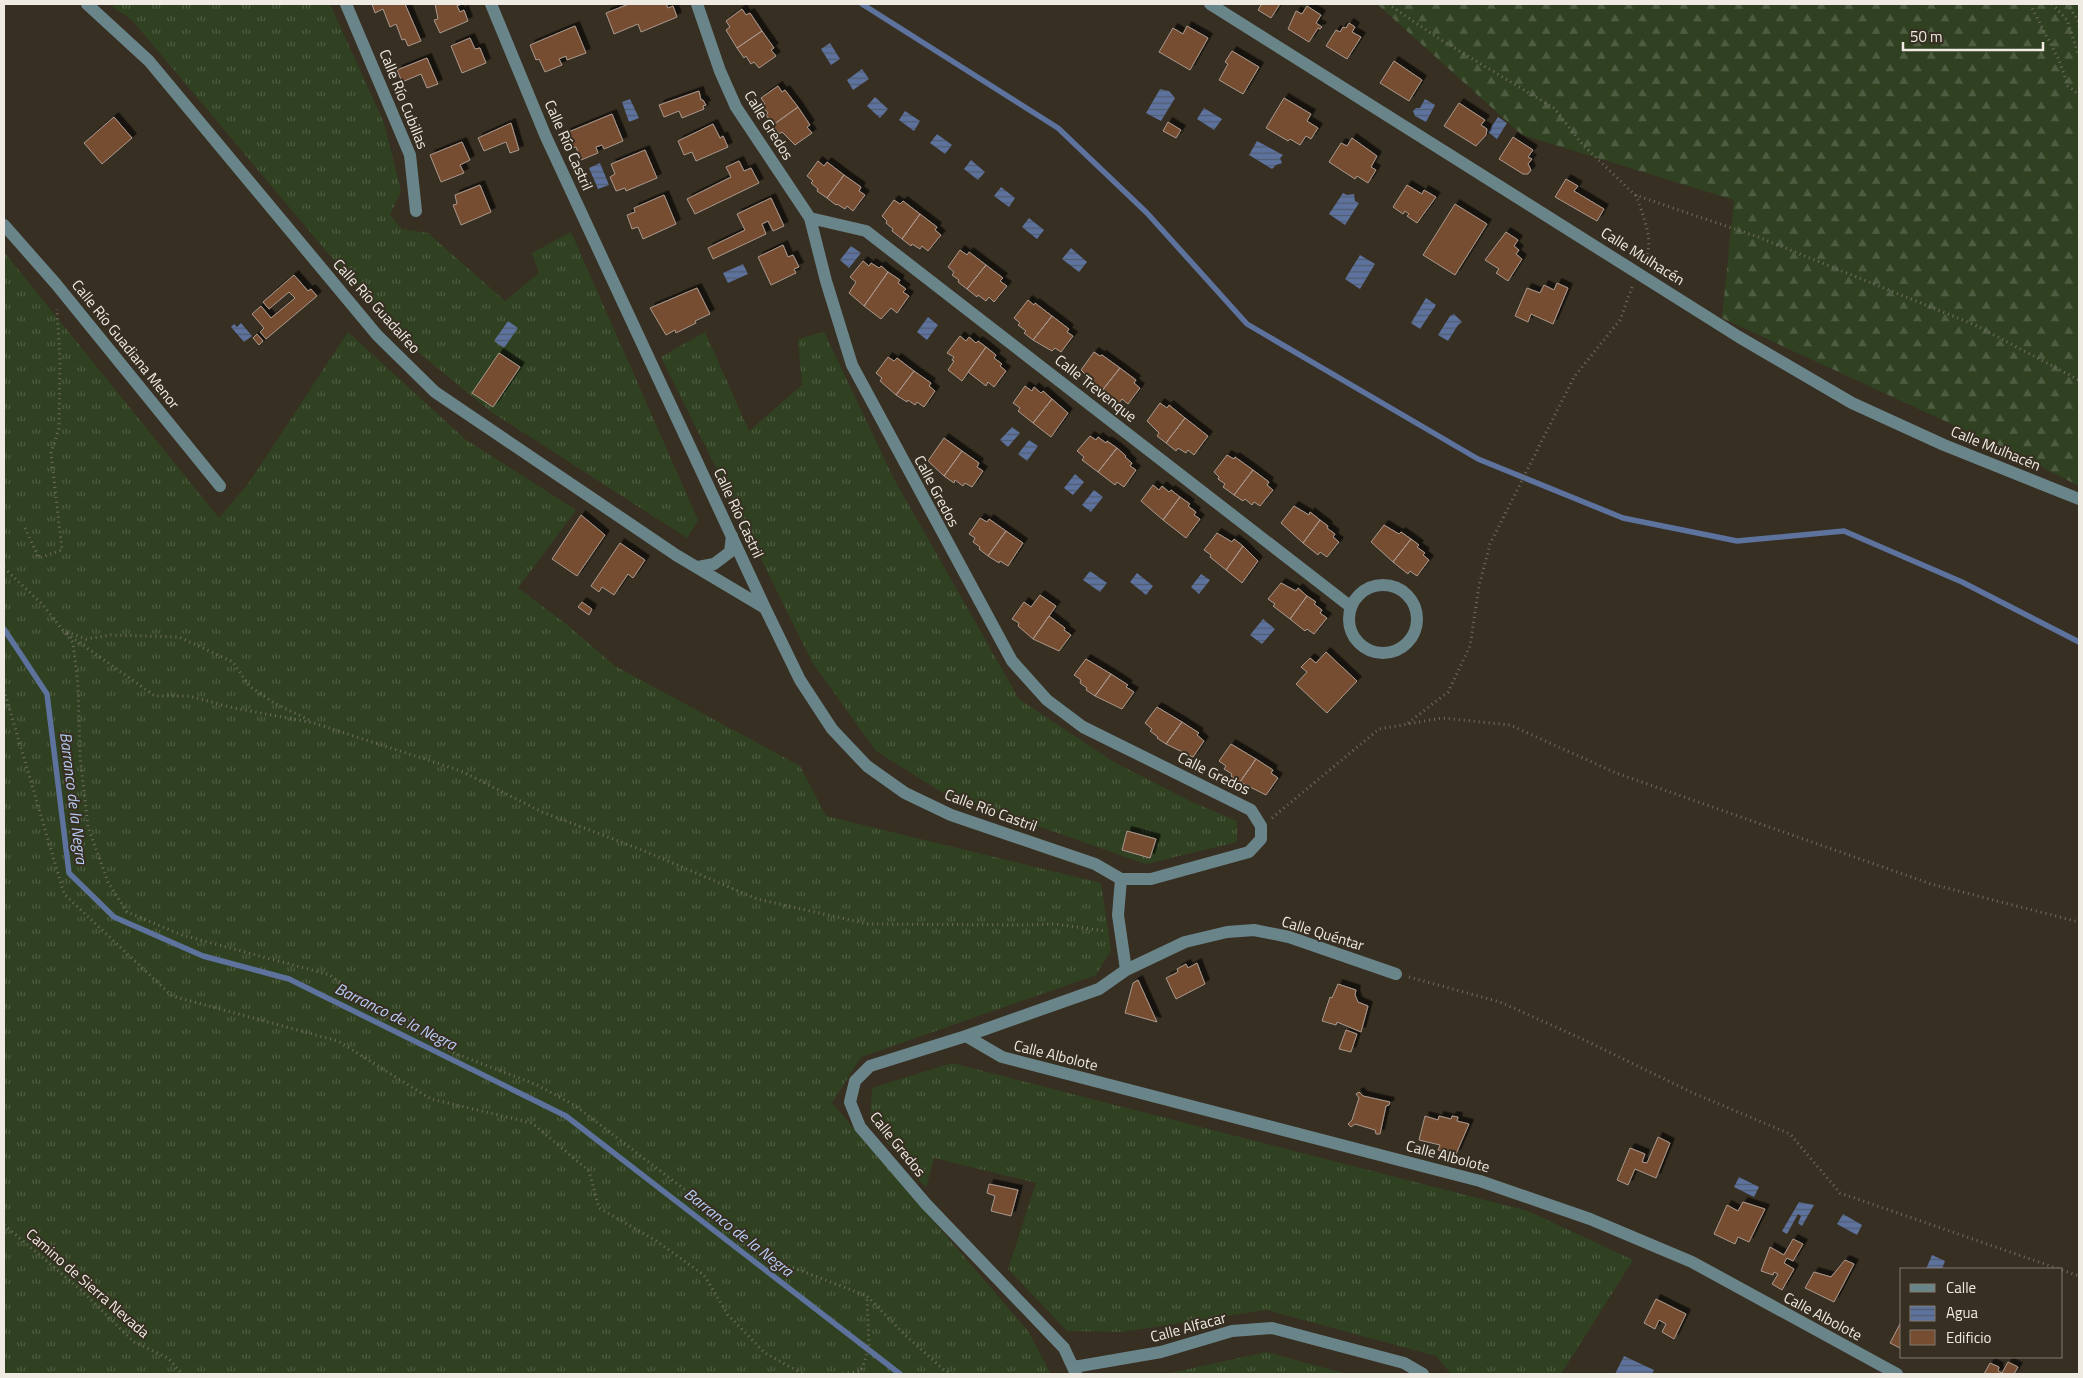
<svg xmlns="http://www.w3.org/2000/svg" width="2083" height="1378" font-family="'Titillium Web',sans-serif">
  <defs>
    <pattern id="grass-tufts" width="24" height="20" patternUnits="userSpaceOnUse" patternTransform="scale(1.25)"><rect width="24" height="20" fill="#304121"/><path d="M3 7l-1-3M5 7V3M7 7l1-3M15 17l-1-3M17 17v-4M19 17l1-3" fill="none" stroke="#4e5d41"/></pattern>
    <pattern id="forest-firs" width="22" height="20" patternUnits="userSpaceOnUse" patternTransform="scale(1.25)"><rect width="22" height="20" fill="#304121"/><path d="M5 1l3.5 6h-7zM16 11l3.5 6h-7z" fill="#4e5d41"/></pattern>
    <pattern id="water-rules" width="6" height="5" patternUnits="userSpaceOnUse" patternTransform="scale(1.25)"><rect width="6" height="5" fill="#5d729d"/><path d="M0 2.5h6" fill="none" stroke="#525c70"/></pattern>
    <filter id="shadow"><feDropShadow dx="4.5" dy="-4.5" stdDeviation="0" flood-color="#0009"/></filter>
  </defs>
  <rect width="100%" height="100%" fill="#372f22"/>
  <path fill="url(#grass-tufts)" d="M115,4h215l54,119 17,68 -11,24 12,14 26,4 77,68 34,-28 -7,-20 39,-21 127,288 -11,18 -197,-127 -94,-77 -265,-315 -19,-12z
    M4,252l215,266 29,-34 100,-152 117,107 111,71 -58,78 48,36 49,42 185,100 26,50 275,67 10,67 -15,25 -235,82 -29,46 196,228 23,43h-1047z
    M705,332l44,99 53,-46 -4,-46 26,-7 70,147 125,220 95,63 78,40 45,19v21l-91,22 -203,-71 -67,-42 -64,-89 -151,-305z
    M952,1063l576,148 105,49 -72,114h-110l-15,-18 -170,-46 -144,22 -55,-1 -59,-62 28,-86 -102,-25 -8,30 -56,-66 2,-34z
    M1266,1352l81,22h-181z"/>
  <path fill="url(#forest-firs)" d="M1377,4h702v482l-65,-33 -292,-135 12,-118 -212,-65z"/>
  <path fill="url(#water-rules)" d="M830,43l10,16 -9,6 -10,-16z
    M862,69l7,10 -16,11 -6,-10z
    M1160,89l9,2 6,7 -14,23 -15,-8z
    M875,97l13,12 -8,9 -13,-12z
    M630,99l9,19 -10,4 -7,-20z
    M1425,99l10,6 -9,17 -11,-6 -2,-5 3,-3h4z
    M1204,108l18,11 -8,11 -17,-11z
    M905,111l15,10 -6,10 -15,-11z
    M1498,117l9,6 -10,16 -9,-7z
    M937,134l15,11 -7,9 -15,-11z
    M1257,141l26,14 -3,3 2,5 -6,2 -4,4 -23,-14z
    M971,160l14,12 -7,8 -14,-11z
    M600,163l9,22 -11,4 -9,-21z
    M1001,187l14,11 -6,9 -15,-11z
    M1343,193l4,2 7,-1 1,7 4,2 -14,22 -16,-11z
    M1029,218l15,12 -7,9 -15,-12z
    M851,246l10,7 -12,15 -9,-8z
    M1071,248l16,14 -8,10 -17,-13z
    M1360,255l15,9 -15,25 -15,-10z
    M743,264l5,10 -20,9 -5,-10z
    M1426,298l10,7 -16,24 -9,-6z
    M1454,314l8,8 -4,3 -10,16 -10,-6 12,-19z
    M928,317l10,8 -11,15 -10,-8z
    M508,321l10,7 -14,20 -10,-7z
    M241,323l11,13 -8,6 -13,-15 3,-3 3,3z
    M1012,427l8,6 -12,14 -8,-7z
    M1029,440l9,6 -11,15 -9,-7z
    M1075,474l9,8 -11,13 -9,-7z
    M1094,490l9,7 -12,15 -9,-7z
    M1090,571l17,12 -7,9 -17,-12z
    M1137,573l16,13 -7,9 -16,-13z
    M1201,574l9,6 -11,14 -8,-7z
    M1263,619l12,10 -13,15 -12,-9z
    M1739,1177l20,10 -5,10 -20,-10z
    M1799,1202l15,3 -12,21 -4,-3 3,-7 -3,-2 -11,20 -5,-3z
    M1843,1214l19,11 -5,10 -20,-11z
    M1932,1255l13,6 -3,8h-16z
    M1624,1356l30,14 -2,4h-37z"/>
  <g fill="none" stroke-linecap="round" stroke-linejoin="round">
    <path stroke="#5d729d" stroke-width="5.5" d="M862,4l196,124 89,85 100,111 231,135 145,59 114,23 107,-10 118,51 117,60
      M4,629l43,65 22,179 45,44 89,39 86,23 277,137 334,258"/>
  </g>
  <path fill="#774d31" stroke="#a9988e" filter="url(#shadow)" d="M372,4h33l16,37 -13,5 -3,-7 -3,1 -6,-16 -6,3 -7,-18 -8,4z
    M435,4h26l-4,2 3,6 4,-2 4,11 -28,12 -6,-13 4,-1z
    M629,4h37l2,4 5,-2 4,11 -36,15 -3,-8 -24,10 -8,-21z
    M1259,4h21l-9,14 -13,-8 3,-5z
    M1307,6l14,9 -5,8 6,4 -2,2 -2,-1 -9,14 -21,-13 8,-18 6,3z
    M742,9l4,6 4,-2 12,18 -25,17 -11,-18 4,-3 -4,-6z
    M1349,23l6,4 -3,5 9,5 -14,22 -21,-13 10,-16 4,2 3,-5 3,1z
    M575,26l11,27 -19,7 -1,-4 -7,3 3,6 -17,7 -6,-13 -3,1 -6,-15z
    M1187,26l21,12 -18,32 -31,-18 14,-24 10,6z
    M762,31l12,17 -3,2 5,6 -17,12 -5,-6 -3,2 -5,-8 -2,2 -7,-10z
    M470,38l5,11 5,-1 6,15 -24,10 -11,-27z
    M1232,51l27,16 -16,27 -24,-14 9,-16 -3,-2z
    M427,58l11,26 -11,4 -6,-14 -19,8 -5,-12z
    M1394,61l28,19 -13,21 -29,-18z
    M778,86l4,6 3,-2 13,17 -25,18 -7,-10 2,-2 -6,-7 3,-2 -4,-6z
    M699,91l2,9h2l3,5 -3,1 1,3 -22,9 -3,-7 -15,6 -5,-12z
    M1284,98l27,16 -4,7 11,7 -7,11 -5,-3 -6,9 -10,-6 -2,2 -22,-13z
    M1459,103l26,17 -4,5 6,4 -1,6 -10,11 -32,-20z
    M798,107l12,18 -3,2 5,6 -17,12 -13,-13 -3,2 -6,-9z
    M612,114l11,27 -19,8 -2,-4 -6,2 2,6 -17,7 -5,-13 -4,1 -6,-15z
    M114,117l18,21 -30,26 -18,-21z
    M1168,122l13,8 -5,8 -13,-7z
    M511,123l8,27 -9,3 -4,-11 -22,9 -6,-13z
    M713,124l7,14 3,-2 5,11 -32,14 -4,-9 -8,3 -6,-14z
    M1513,137l20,13 -5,7 4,2 -4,5 3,6 -3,4h-5l-24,-15z
    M1352,138l25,18 -6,11 5,3 -8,13 -11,-7 -2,3 -26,-17 12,-19 6,3z
    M462,142l8,18 -10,5 4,8 -23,9 -11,-27z
    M645,150l12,28 -31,13 -1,-3 -9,3 -6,-14 5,-3 -4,-10z
    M739,161l5,10 7,-3 8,15 -64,31 -8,-15 44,-22 -5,-10z
    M818,161l6,5 3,-4 17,13 -17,23 -10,-7 1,-2 -7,-6 2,-2 -6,-5z
    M844,175l17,12 -2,4 6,4 -12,16 -6,-5 -2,3 -8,-5 -1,1 -9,-7z
    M1566,179l12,7 -4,5 30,18 -7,12 -42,-24z
    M480,185l11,27 -30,13 -8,-20 4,-1 -2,-9z
    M1407,185l15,9 2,-4 12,7 -19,26 -10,-7 2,-2 -4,-3 -2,3 -10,-7z
    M664,195l12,29 -33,15 -5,-12 -6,2 -5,-14 8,-3 -1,-4z
    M771,198l13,28 -11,5 -5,-10 -6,3 4,10 -53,25 -5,-11 37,-18 -8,-16z
    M894,200l6,4 3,-3 17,13 -18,25 -10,-8 1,-2 -7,-6 1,-2 -5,-5z
    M1455,204l32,20 -32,51 -32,-20z
    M920,214l17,13 -2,3 6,5 -13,16 -6,-5 -2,3 -8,-5 -1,2 -9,-7z
    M1506,232l12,8 -4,6 5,4 -3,4 6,5 -14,22 -12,-8 3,-4 -14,-9z
    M783,245l5,12 5,-2 6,12 -5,2 2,4 -25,12 -13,-28z
    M960,250l7,5 2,-3 17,13 -19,24 -9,-7 1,-2 -7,-5 2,-3 -6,-5z
    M863,261l6,5 2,-3 8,5 2,-2 7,6 -24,34 -15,-13 7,-11 -6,-5z
    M986,265l17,13 -3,3 7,5 -13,16 -5,-5 -3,4 -8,-6 -1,2 -10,-8z
    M888,272l12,8 -2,3 8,6 -3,3 6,4 -12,17 -6,-5 -10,11 -17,-13z
    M294,275l14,16 3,-2 6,7 -51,43 -6,-7 4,-4 -12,-14 9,-8 10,12 24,-20 -6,-6 -20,17 -6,-7z
    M1557,283l11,5 -15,36 -22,-10 -3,8 -13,-6 12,-28 13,5 4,-8 10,5z
    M697,288l13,26 -15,7 1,2 -20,10 -1,-3 -9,5 -16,-27z
    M1028,300l6,5 1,-2 17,13 -19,24 -9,-7 2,-2 -8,-6 2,-2 -6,-5z
    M1052,316l17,13 -2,3 6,4 -12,16 -6,-4 -3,3 -19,-11z
    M257,334l6,7 -4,4 -6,-7z
    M960,336l6,5 3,-4 7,6 2,-2 8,6 -24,34 -14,-11 6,-9 -2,-1 2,-3 -7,-4z
    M986,347l10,8 -2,3 8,6 -2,2 6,5 -12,16 -6,-5 -2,4 -18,-14z
    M1094,352l6,4 2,-1 18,13 -19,24 -10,-7 2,-3 -8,-5 1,-2 -5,-5z
    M499,353l21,14 -27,40 -21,-14z
    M888,357l6,4 3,-3 17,13 -18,24 -16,-14 2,-3 -6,-5z
    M1120,368l16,12 -2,3 6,5 -12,16 -6,-5 -3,4 -8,-6 -1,2 -9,-7z
    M914,371l17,12 -2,3 6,5 -11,16 -7,-5 -2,3 -7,-5 -1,2 -11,-7z
    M1025,386l7,5 2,-4 7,6 2,-2 9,8 -19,24 -15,-12 2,-3 -7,-5z
    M1052,399l16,14 -17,24 -18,-14z
    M1160,403l7,5 2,-3 16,13 -19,25 -9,-7 2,-3 -12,-12z
    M1185,418l23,18 -14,19 -6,-5 -2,3 -8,-5 -2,3 -10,-8z
    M1090,436l6,4 2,-3 8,6 1,-2 10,7 -19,24 -16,-12 2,-3 -7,-6z
    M944,438l18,13 -18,25 -16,-15z
    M1117,448l9,8 -1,1 7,6 -2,3 6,4 -12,17 -7,-5 -2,3 -17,-13z
    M962,451l17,12 -2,4 6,4 -11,16 -7,-4 -2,3 -8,-6 -1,3 -10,-7z
    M1227,455l7,4 1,-2 18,13 -19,25 -11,-8 2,-3 -7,-5 1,-2 -5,-5z
    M1253,470l16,12 -2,3 6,5 -13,16 -6,-4 -2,3 -7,-6 -2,2 -9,-6z
    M1153,485l6,5 3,-4 7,6 2,-2 9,7 -17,23 -22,-19z
    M1180,497l10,7 -2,2 8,6 -2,3 6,4 -14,19 -23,-18z
    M1294,506l15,9 1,-3 10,8 -17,23 -22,-20z
    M581,515l24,20 -28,41 -25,-17z
    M980,518l7,4 2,-3 17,12 -18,25 -9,-7 1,-2 -7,-5 2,-4 -6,-4z
    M1320,520l8,6 -1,2 8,6 -2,3 6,5 -12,15 -7,-5 -2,3 -15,-12z
    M1384,525l15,9 2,-2 10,7 -18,23 -22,-20z
    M1006,531l17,12 -15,23 -8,-5 -1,2 -11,-7z
    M1217,533l15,9 2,-3 9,7 -17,24 -16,-13 1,-2 -7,-5z
    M1411,539l8,6 -2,2 8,6 -2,2 6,5 -12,16 -7,-5 -2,3 -15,-12z
    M620,543l25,17 -12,18 -5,-4 -14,21 -12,-8 -3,5 -8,-6z
    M1243,546l15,15 -16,22 -16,-13z
    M1281,583l15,8 2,-3 9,8 -17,23 -17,-13 2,-2 -7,-5z
    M1040,595l16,11 -23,33 -15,-13 1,-3 -7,-4 12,-17 7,5z
    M1307,596l9,6 -2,2 8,6 -2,3 7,5 -13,16 -7,-5 -2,2 -15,-12z
    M582,602l10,7 -3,6 -11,-8z
    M1049,616l16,12 -1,2 7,5 -12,16 -26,-12z
    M1326,652l31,29 -30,32 -31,-29 11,-12 -6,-5 9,-9 6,5z
    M1086,659l25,15 -16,22 -9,-6 1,-2 -7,-5 1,-3 -7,-5z
    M1111,674l17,11 -2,2 8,5 -12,17 -27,-13z
    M1157,707l25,15 -16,22 -9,-6 1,-1 -8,-6 2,-2 -7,-6z
    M1182,722l17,11 -2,2 7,6 -11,16 -27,-13z
    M1231,744l25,15 -16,23 -9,-6 1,-2 -8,-5 2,-3 -7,-5z
    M1256,759l17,11 -2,3 7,5 -12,17 -26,-13z
    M1127,831l29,8 -6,19 -28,-8z
    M1197,963l8,21 -29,15 -10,-21 12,-6 -1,-3 9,-5 2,4z
    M1138,980l19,42 -32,-9 8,-30z
    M1338,984l18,6 -1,5 3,7 10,4 -7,26 -24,-10 -1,3 -14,-4 8,-24 2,1z
    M1346,1030l11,4 -6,18 -12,-3z
    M1359,1092l4,4 27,6 -1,3 -3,1 -6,28h-4l-1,-4 -20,-6 -4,3 -3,-3 4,-4 7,-22 -3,-4z
    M1425,1116l13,4 1,-4 12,3 1,-3 6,1 -1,4 12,3 -13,30 -18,-4 2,-5 -21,-5z
    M1658,1137l12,6 -14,35 -21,-9 -7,16 -11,-5 13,-32 15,6 -3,8 5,1z
    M989,1184l29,6 -7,26 -20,-5 4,-15 -8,-3z
    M1743,1202l22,7 -16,33 -11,-5 -3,7 -21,-10 13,-29 11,6z
    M1793,1239l10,5 -10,17 -6,-3 -3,5 10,6 -12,21 -10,-6 6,-10 -4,-2 -1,3 -12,-4 9,-24 14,8z
    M1845,1260l9,4 -20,38 -29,-14 9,-16 17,5z
    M1656,1299l30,15 -12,25 -12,-7 4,-8 -7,-4 -4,9 -11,-6z
    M1902,1320v29l-12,-6z
    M2008,1362l10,5 -4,7h-30l6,-11 9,4 -1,4 4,2z"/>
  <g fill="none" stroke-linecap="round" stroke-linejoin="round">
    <path stroke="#736c61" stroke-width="3" stroke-dasharray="1 4" stroke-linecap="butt" d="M1388,4l50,34 116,70 28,36 53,51 123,42 217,88 104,55
      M2030,4l29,56 9,26 11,9
      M2052,4l15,16 12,36
      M2067,4l11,16 1,7
      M1636,195c6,19 20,47 8,66
      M25,528l14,30 23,-8 -11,-97 8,-25 1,-68 -3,-51
      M4,568l38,36 31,39 5,42 2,72 8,70 20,55 19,30 55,23 148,40 47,37 77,41 83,32 37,20 207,158 86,33 37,38 40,36 8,4
      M67,632l19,7 25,-4 68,2 54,25 16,24 25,17 35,17
      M67,634l88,62h34l45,12 80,15 147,48 81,41 100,38 115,49 111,25 154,1 33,-1 50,7
      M4,690l60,204 108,102 166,45 93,58 101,24 57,48 10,37 56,32 49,35 24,40 37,38 38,21
      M1408,723l40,-31 22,-46 9,-60 11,-42 84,-167 46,-57 12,-33
      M1272,818l107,-89 63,-11 68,7 106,48 315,111 148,38
      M1409,977l91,25 78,35 115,56 97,41 50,59 219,76
      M4,1225l77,65 53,52 34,16 14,16
      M2062,1270l17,6
      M843,1374l18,-3
      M862,1374l-1,-3 8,-23 -2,-51"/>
    <path stroke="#6a858a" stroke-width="12" d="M87,4l62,57 228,274 58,57 241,163 89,53
      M346,4l64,151 6,56
      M491,4l55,133 219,471 35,72 32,49 35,37 38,27 46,22 144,49 26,15h30l98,-27 12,-13v-13l-10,-16 -168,-83 -36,-27 -35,-39 -160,-296 -26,-84 -16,-63 -74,-111 -16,-36 -23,-67
      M1210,4l529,333 113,66 92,42 135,54
      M810,218l56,13 485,376
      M4,225l52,59 164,202
      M698,567l16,-3 16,-12 2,-16
      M1349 619a34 34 0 1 1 68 0a34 34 0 1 1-68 0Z
      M1121,879l-3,36 8,55
      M966,1036l36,21 478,124 110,38 102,43 205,112
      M1074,1367l87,-15 71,-21 40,-3 132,35 19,11
      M1076,1374l-12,-26 -138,-144 -66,-77 -10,-25 5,-21 15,-15 96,-30 133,-47 27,-19 59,-28 42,-10 27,-2 35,7 107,37"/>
  </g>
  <g text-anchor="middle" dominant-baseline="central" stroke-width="4" stroke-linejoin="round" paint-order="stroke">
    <g font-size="15" fill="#efeae2" stroke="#372f22">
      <text transform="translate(404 99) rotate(68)">Calle Río Cubillas</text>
      <text transform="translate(769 125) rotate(58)">Calle Gredos</text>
      <text transform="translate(569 145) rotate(66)">Calle Río Castril</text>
      <text transform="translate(1643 256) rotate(32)">Calle Mulhacén</text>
      <text transform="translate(377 306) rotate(48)">Calle Río Guadalfeo</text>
      <text transform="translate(126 344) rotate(51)">Calle Río Guadiana Menor</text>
      <text transform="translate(1096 388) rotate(38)">Calle Trevenque</text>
      <text transform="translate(1996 448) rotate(22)">Calle Mulhacén</text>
      <text transform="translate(937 491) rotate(62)">Calle Gredos</text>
      <text transform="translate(739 513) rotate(65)">Calle Río Castril</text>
      <text transform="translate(1214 773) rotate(26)">Calle Gredos</text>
      <text transform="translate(991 810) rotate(20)">Calle Río Castril</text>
      <text transform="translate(1323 933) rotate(17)">Calle Quéntar</text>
      <text transform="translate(1056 1055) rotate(14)">Calle Albolote</text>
      <text transform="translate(898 1144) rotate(51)">Calle Gredos</text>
      <text transform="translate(1448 1156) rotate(15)">Calle Albolote</text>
      <text transform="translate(88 1283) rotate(41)">Camino de Sierra Nevada</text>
      <text transform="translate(1823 1316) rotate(28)">Calle Albolote</text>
      <text transform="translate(1188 1327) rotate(-15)">Calle Alfacar</text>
    </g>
    <g font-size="16" font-style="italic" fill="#b8cdf5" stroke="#372f22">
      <text transform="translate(74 798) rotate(83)">Barranco de la Negra</text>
      <text transform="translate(396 1016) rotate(26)">Barranco de la Negra</text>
      <text transform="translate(739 1232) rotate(38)">Barranco de la Negra</text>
    </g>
  </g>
  <rect width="2083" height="1378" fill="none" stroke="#efeae2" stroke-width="10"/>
  <rect x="1900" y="1268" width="162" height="90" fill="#372f22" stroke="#817a6f"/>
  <rect x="1910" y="1284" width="25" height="8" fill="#6a858a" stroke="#817a6f"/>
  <text x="1946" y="1293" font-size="15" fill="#efeae2">Calle</text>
  <rect x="1910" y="1306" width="25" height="15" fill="url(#water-rules)" stroke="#817a6f"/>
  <text x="1946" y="1318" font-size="15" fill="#efeae2">Agua</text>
  <rect x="1910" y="1330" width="25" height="15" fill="#774d31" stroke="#817a6f"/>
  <text x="1946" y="1343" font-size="15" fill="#efeae2">Edificio</text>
  <path d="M1903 42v8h140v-8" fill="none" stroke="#efeae2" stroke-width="2.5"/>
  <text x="1910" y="42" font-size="15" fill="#efeae2" stroke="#372f22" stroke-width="4" paint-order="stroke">50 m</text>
</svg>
